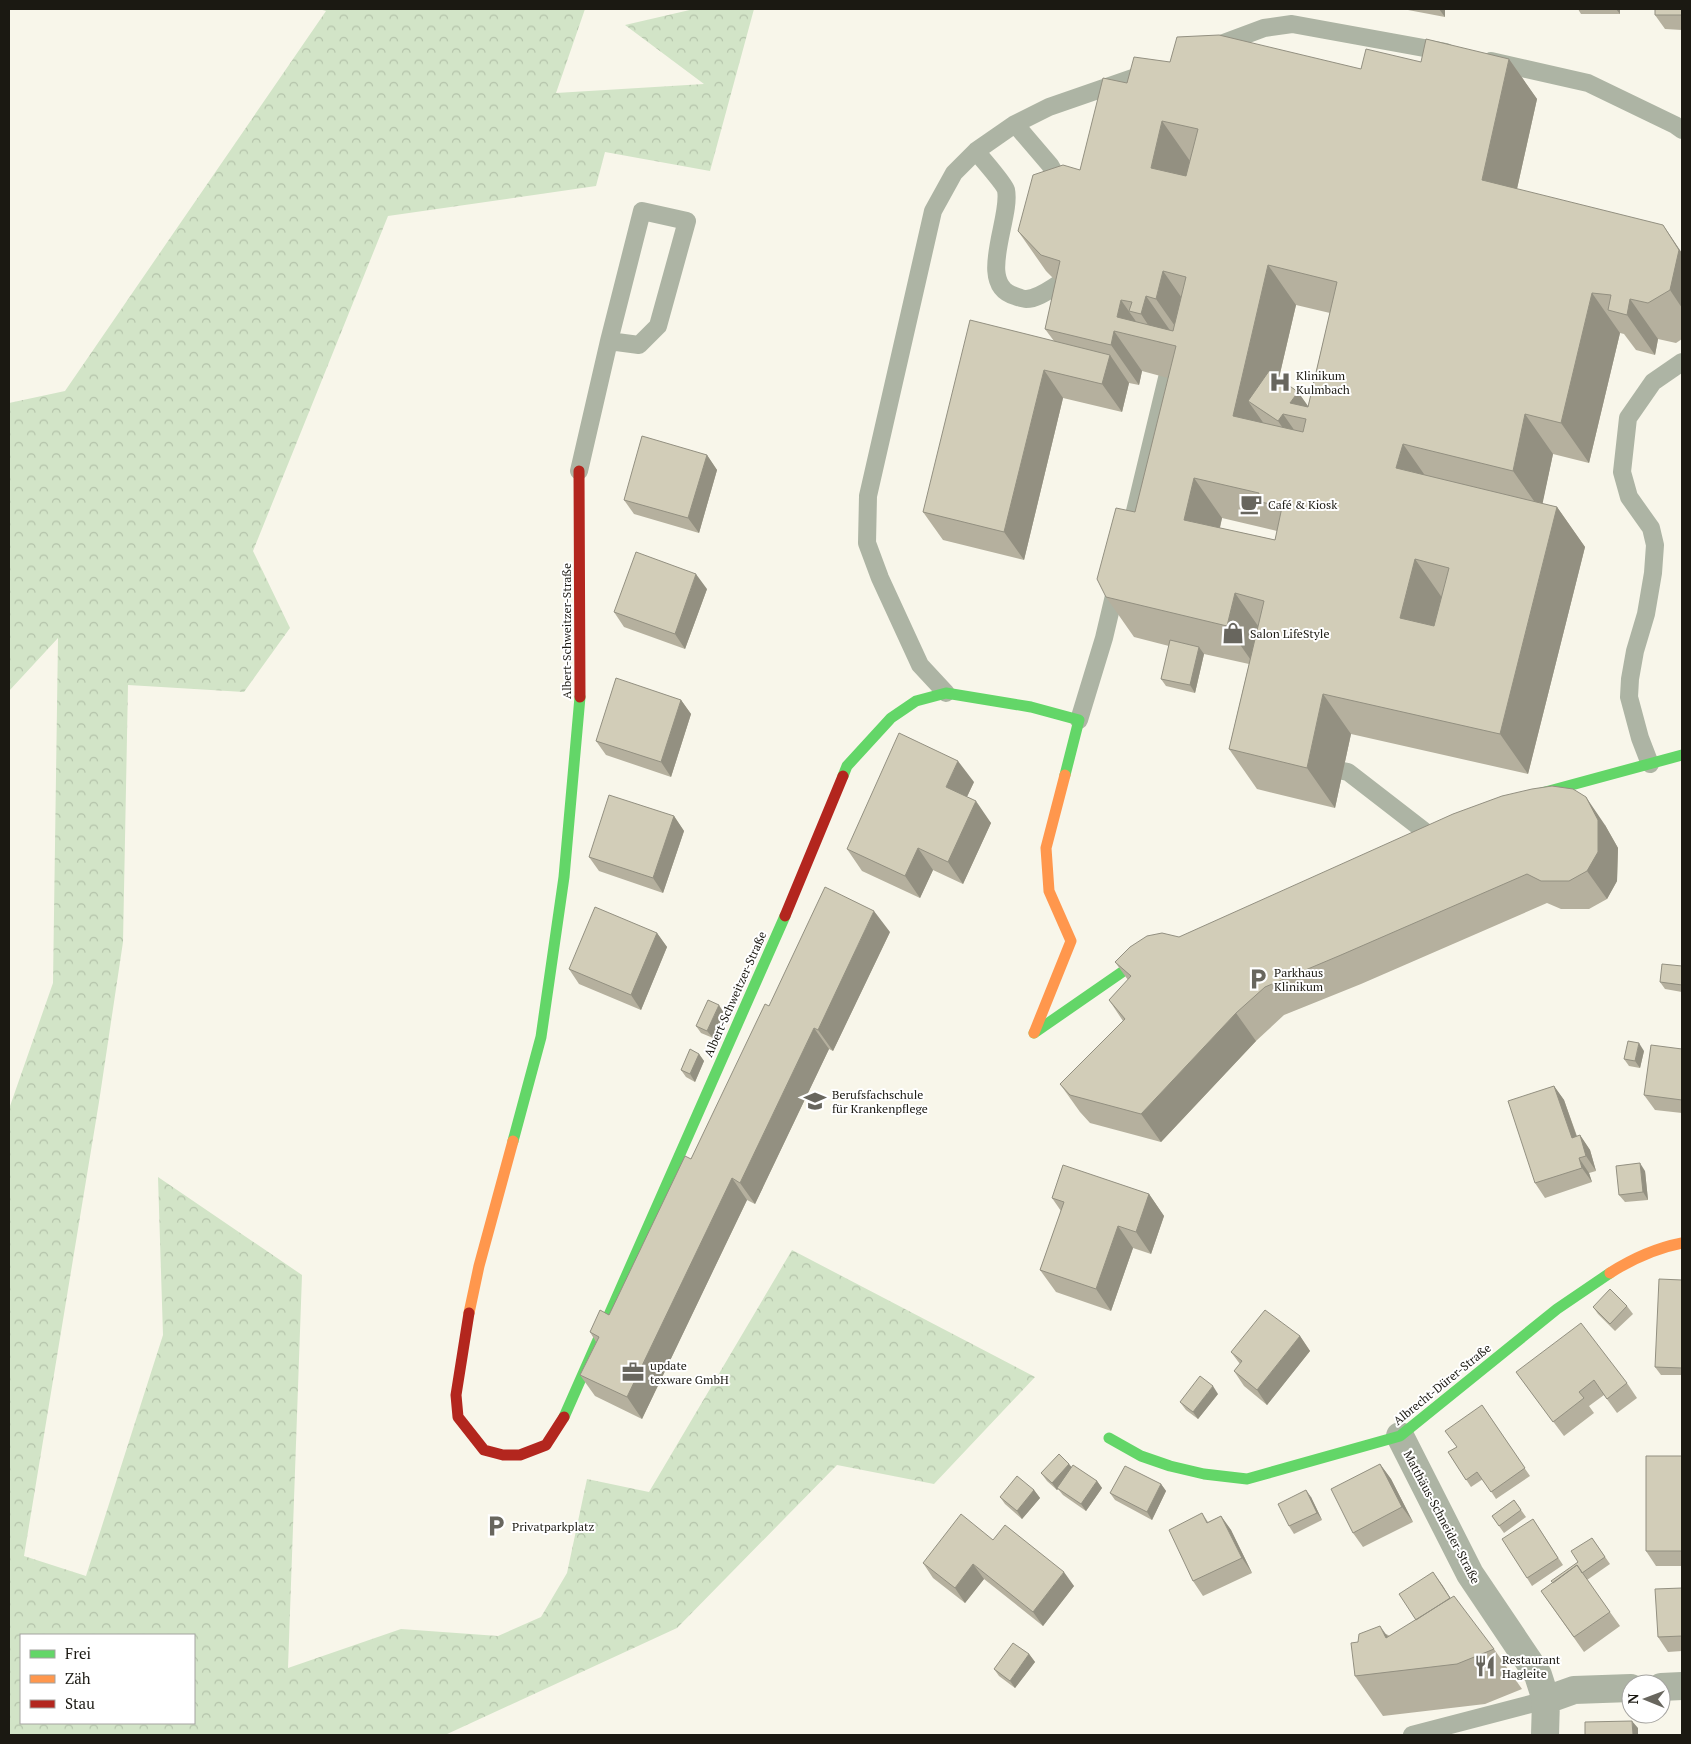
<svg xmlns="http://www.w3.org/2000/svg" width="1691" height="1744" font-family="'PT Serif',serif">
  <defs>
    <pattern id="forest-crowns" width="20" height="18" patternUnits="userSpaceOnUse" patternTransform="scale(1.25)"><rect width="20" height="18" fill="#d2e4c7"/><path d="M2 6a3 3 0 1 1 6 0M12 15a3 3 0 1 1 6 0" fill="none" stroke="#b4c3aa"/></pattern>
  </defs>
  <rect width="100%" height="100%" fill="#f8f6ea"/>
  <path fill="url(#forest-crowns)" fill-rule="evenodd" d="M319,9h266l-29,84 148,-9 -79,-59 69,-16h60l-44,162 -105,-19 -9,34 -208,30 -135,335 37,77 -46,64 -116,-7 -5,257 -24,160 -75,454 62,20 77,-241 -5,-158 144,98 -14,393 113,-39 97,7 43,-19 26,-44 20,-94 62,13 143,-242 243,127 -101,107 -97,-19 -160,163 -232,107h-436v-626l44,-126 5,-345 -49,53v-288l56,-12 261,-380zM21,1635h173v88h-173z"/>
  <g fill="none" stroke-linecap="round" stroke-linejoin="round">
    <path stroke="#adb4a4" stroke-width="18" d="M1213,47l51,-19 28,-4 154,28
      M1491,61l97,22 87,42 7,5
      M1015,124l35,41 13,23
      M976,151c6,8 28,32 30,39 6,28 -31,95 9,106 3,1 8,3 11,3 11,0 23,-9 31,-14
      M579,471l30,-130 33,-130 45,10 -29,105 -19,19 -30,-4
      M1129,536l38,-158
      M946,693l-26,-28 -40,-87 -13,-35 1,-47 65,-285 21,-38 22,-22 39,-27 34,-17 101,-35
      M1079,720l25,-82 13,-55
      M1650,764l-10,-26 -11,-41 1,-18 5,-28 11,-37 7,-41 2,-28 -4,-17 -22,-31 -7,-25 6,-54 25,-36 29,-20
      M1343,771l5,1 84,65
      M1412,1735l134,-35"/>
    <path stroke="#adb4a4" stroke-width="28" d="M1400,1436l70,138 68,101 8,25 -1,35
      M1661,1687l21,-1
      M1546,1700l28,-10 57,-2"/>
    <path stroke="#63d668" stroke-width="11" d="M843,776l4,-10 44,-48 25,-17 30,-8 85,14 48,13 -14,55
      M1527,797l155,-42
      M1034,1033l104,-72 16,-6
      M513,1141l28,-104 23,-160 16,-180
      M564,1417l221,-501
      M1109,1438l32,18 29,10 34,8 43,5 153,-43 157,-127 53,-36"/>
    <path stroke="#ff974d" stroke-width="11" d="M1034,1033l37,-92 -22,-50 -3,-43 19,-73
      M1610,1273c22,-14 46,-25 72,-30
      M469,1313l10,-47 34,-125"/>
    <path stroke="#b3261e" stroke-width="11" d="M579,471l1,226
      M785,916l58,-140
      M469,1313l-13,82 2,22 26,33 19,5h17l26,-10 18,-28"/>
  </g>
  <path fill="#b5b09e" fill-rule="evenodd" d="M1407,9h38v8l-37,-7z
    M1491,9h34v1h-33z
    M1578,9h42v5h-39z
    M1682,9v21l-17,-1 -10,-14z
    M1509,59l28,40 -20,90 165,64v86l-6,4 -18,-4 -3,16 -19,-5 -12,-16 -4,-1 -31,130 -36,-9 -11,50 15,3 28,40 -57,227 -177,-40 -16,74 -78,-19 -28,-40 20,-85 -45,-10 -9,39 -29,-7 -5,-7 8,-33 -35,-9 -28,-40 29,-85 33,-134 -26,-7 -3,14 -10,-2 -7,29 -59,-14 -39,162 -81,-20 -20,-28 131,-171 -9,-12 11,-48 -10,-10 -28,-40 62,-61 47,-87 43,-21 191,7 60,-7zM1296,305l34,8 -22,93 -10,-14 -19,-14zM1222,518l55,13 -2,9 -55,-12z
    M707,455l10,15 -18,63 -65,-19 -10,-14z
    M707,589l-22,60 -61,-22 -10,-15z
    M681,700l10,14 -20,63 -65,-22 -10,-14z
    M974,782l-7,15 24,26 -28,61 -30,-14 -13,28 -58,-27 -15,-22z
    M674,816l10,15 -21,62 -64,-22 -10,-14z
    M1605,825l13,23 -1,33 -10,18 -18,10h-28l-14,-6 -186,81 -77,31 -28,26 -95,101 -71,-19 -10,-11 -20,-28 63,-63 -14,-21 19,-20 -13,-18 64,-25z
    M890,932l-57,119 -4,-2 -74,155 -8,-4 -105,219 -47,-23 -15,-21 16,-33 -6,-10 19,-17 82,-156 78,-153z
    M657,933l10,14 -26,63 -62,-26 -10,-15z
    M1682,966v26l-17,-3 -5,-7z
    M724,1013l-11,25 -12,-5 -5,-7z
    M1682,1049v64l-27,-3 -11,-15z
    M1644,1051l-4,17 -11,-2 -5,-7z
    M699,1054l5,7 -9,21 -9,-5 -5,-7z
    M1554,1086l10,14 13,36 3,-1 10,15 6,21 -7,2 3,9 -47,16 -10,-15z
    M1645,1171l3,29 -23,2 -6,-7z
    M1149,1194l15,22 -13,38 -18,-6 -22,63 -55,-19 -16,-22 21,-59 -9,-13z
    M1682,1280v95h-21l-6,-8z
    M1627,1306l6,8 -18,17 -17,-17 -5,-7z
    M1300,1336l10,15 -43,54 -23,-19 -10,-15 6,-7 -9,-12z
    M1516,1372l111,11 10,15 -20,15 -13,-18 -15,11 5,7 -30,23z
    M1218,1394l-20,25 -12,-9 -6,-8z
    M1482,1405l48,71 -34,23 -13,-20 -12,8 -23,-35 9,-5z
    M1682,1456v110h-26l-10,-15z
    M1069,1464l2,3 26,14 5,7 -16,23 -23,-16 -5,-6 -1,1 -10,-9 -6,-8z
    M1380,1464l11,15 22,43 -50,25 -10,-14z
    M1161,1484l5,7 -14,29 -37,-20 -5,-7z
    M1034,1490l6,8 -18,21 -17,-15 -5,-7z
    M1311,1497l11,23 -28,14 -5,-8z
    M1514,1500l12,17 -22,16 -12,-17z
    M1202,1513l6,9 13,-6 10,14 21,43 -49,23 -10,-15z
    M1533,1519l30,46 -31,21 -5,-8z
    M1592,1538l18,26 -23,16 33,46 -36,26 -43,-61 12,-8 25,-21z
    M993,1540l81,46 -31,40 -59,-47 -19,24 -32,-25 -10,-15z
    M1433,1572l17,26 44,51 28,40 -37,15 -102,12 -28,-40 3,-34 28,-8 4,2 26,-16z
    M1682,1588v63l-14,1 -10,-15z
    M1029,1654l6,8 -20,26 -16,-12 -5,-7z"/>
  <path fill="#939081" d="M1439,9h6v8z
    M1616,9h4v5z
    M1509,59l28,40 -27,121 -28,-40z
    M1162,121l28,40 -11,47 -28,-40z
    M1663,225l19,28v55l-12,-18z
    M1268,265l28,40 -26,111 -22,-15 19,27 -34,-12z
    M1163,271l28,40 -7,28 -28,-40z
    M1592,293l28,40 -31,130 -28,-40z
    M1146,296l28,40 -14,7 -19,-29z
    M1630,299l28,40 -3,16 -28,-40z
    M1121,300l28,40 -32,-23z
    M1114,331l28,40 -3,14 -28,-40z
    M1110,355l19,28 -7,29 -20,-28z
    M1044,370l19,28 -39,162 -20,-28z
    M1298,392l28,40 -20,-13 -16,-16z
    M1283,414l28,40 -5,7 -28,-40z
    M1525,414l28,40 -12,57 -28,-40z
    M1403,444l28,40 -35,-16z
    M707,455l10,15 -18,63 -11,-15z
    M1194,478l28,40 -10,42 -28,-40z
    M1557,507l28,40 -57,227 -28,-40z
    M1415,559l28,40 -15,59 -28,-40z
    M696,574l11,15 -22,60 -10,-15z
    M1235,593l28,40 -8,33 -28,-40z
    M1199,647l5,7 -9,39 -5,-8z
    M1323,694l28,40 -16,74 -28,-40z
    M681,700l10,14 -20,63 -10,-15z
    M958,761l16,21 -13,27 -15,-22z
    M1586,797l19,28 13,23 -1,33 -10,18 -20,-28z
    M976,801l15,22 -28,61 -15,-22z
    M674,816l10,15 -21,62 -10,-15z
    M918,848l15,22 -13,28 -15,-22z
    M874,911l16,21 -57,119 -15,-21z
    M657,933l10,14 -26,63 -10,-15z
    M719,1005l5,8 -11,25 -6,-7z
    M1236,1013l20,28 -95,101 -20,-28z
    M814,1028l15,21 -74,155 -15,-21z
    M1639,1043l5,8 -4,17 -5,-7z
    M699,1054l5,7 -9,21 -5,-8z
    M1554,1086l10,14 18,52 -10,-14z
    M1580,1135l10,15 6,21 -10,-15z
    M1579,1158l10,15 3,9 -10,-14z
    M1640,1163l5,8 3,29 -5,-8z
    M732,1178l15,22 -105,219 -15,-22z
    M1149,1194l15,22 -13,38 -15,-22z
    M1118,1226l15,22 -22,63 -15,-22z
    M1300,1336l10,15 -43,54 -10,-15z
    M1213,1386l5,8 -20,25 -5,-7z
    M1069,1464l6,7 -18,19 -5,-7z
    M1380,1464l11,15 22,43 -11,-15z
    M1097,1481l5,7 -16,23 -5,-7z
    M1161,1484l5,7 -14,29 -5,-8z
    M1034,1490l6,8 -18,21 -5,-8z
    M1306,1490l5,7 11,23 -5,-7z
    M1221,1516l10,14 21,43 -10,-15z
    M973,1564l11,15 -19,24 -10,-15z
    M1064,1572l10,14 -31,40 -10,-14z
    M1433,1572l10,14 19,31 -10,-15z
    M1380,1626l23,32 -17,-20z
    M1029,1654l6,8 -20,26 -5,-7z
    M1632,1721l6,7v7h-5z"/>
  <path fill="#d2cdb8" stroke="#939081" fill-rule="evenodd" d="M1655,9h27v6h-27z
    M1219,35l142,34 5,-20 55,13 5,-23 83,20 -27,121 181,45 16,25 -9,40 -22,13 -18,-4 -3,16 -19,-5 3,-15 -19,-2 -31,130 -36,-9 -12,57 -110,-27 -7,24 161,39 -57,227 -177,-40 -16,74 -78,-19 35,-148 -29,-8 -8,33 -121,-29 -9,-18 19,-71 19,4 41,-166 -62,-15 -3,14 -66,-16 15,-68 -19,-6 -23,-24 15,-56 30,-10 17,5 23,-92 24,5 7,-26 36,5 7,-25zM1162,121l36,8 -12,47 -35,-8zM1268,265l69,17 -29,125 -18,-4 8,-11 -29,-21 -21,30 30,20 5,-7 23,5 -3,13 -70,-16zM1163,271l23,6 -13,54 -56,-14 4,-17 11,2 -3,9 12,3 5,-18 10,3zM1194,478l65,15 -2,8 25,6 -7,33 -91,-20zM1415,559l34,9 -15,58 -34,-8z
    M970,320l140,35 -8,29 -58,-14 -40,162 -81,-20z
    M642,436l65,19 -19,63 -64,-18z
    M636,552l60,22 -21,60 -61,-22z
    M1170,640l29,7 -9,38 -29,-6z
    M616,678l65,22 -20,62 -65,-21z
    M899,733l59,28 -12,26 30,14 -28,61 -30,-14 -13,28 -58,-27z
    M1552,786l21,3 13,8 12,23v32l-11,19 -18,10h-28l-14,-7 -186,81 -76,32 -29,26 -95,101 -71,-19 -10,-11 65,-65 -16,-19 22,-24 -16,-14 15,-15 17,-11 15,-3 17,4 274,-123 49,-18 30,-7z
    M609,795l65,21 -21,62 -64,-21z
    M825,887l49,24 -56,119 -4,-2 -74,155 -8,-5 -105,219 -47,-22 19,-38 -9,-5 10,-22 9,5 76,-159 6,3 74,-155 4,2z
    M595,907l62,26 -26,62 -62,-26z
    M1662,964l20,2v19l-22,-3z
    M708,1000l11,5 -12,26 -11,-5z
    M1628,1041l11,2 -4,18 -11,-2z
    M1651,1045l31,4v51l-38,-5z
    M690,1049l9,5 -9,20 -9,-4z
    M1554,1086l18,52 8,-3 6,21 -7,2 3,10 -47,15 -27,-82z
    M1640,1163l3,29 -24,3 -3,-29z
    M1063,1165l86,29 -13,38 -18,-6 -22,63 -56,-19 24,-68 -12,-4z
    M1659,1279l23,1v88l-27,-1z
    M1610,1289l17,17 -17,18 -17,-17z
    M1265,1310l35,26 -43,54 -23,-19 8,-10 -11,-9z
    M1581,1323l46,60 -20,16 -13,-19 -15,12 5,6 -31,24 -37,-50z
    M1200,1376l13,10 -20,26 -13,-10z
    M1482,1405l43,63 -34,24 -14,-20 -11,8 -18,-28 9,-5 -12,-16z
    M1059,1454l10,10 -17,19 -11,-10z
    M1646,1456h36v95h-36z
    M1380,1464l22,43 -49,26 -22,-44z
    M1073,1465l24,16 -16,23 -24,-16z
    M1125,1466l36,18 -14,28 -37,-19z
    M1017,1476l17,14 -17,21 -17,-14z
    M1306,1490l11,23 -28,13 -11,-22z
    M1514,1500l7,10 -22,16 -7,-10z
    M1202,1513l5,10 14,-7 21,42 -49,23 -24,-51z
    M961,1514l32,26 12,-15 59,47 -31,40 -60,-48 -18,24 -32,-25z
    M1533,1519l25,39 -31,20 -25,-39z
    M1592,1538l13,19 -23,16 -5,-8 -24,18 -2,-2 27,-19 -7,-11z
    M1577,1565l33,47 -36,25 -33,-46z
    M1433,1572l17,26 -34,22 -17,-26z
    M1682,1588v48l-24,1 -3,-48z
    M1454,1596l40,53 -37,15 -102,12 -4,-33 7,-1 1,-8 21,-8 6,12z
    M1013,1643l16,11 -19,27 -16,-12z
    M1632,1721l1,14h-48v-13z"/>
  <defs>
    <g id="hospital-bare" transform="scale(1.725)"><path d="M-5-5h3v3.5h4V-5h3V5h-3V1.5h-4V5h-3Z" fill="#68665e" stroke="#fff" stroke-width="2.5" paint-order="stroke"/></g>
    <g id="cafe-bare" transform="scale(1.725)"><path d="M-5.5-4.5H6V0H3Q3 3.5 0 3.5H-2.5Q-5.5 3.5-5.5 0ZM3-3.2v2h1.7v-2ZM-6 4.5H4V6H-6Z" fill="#68665e" stroke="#fff" stroke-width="2.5" paint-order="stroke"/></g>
    <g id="shop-bare" transform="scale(1.725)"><path d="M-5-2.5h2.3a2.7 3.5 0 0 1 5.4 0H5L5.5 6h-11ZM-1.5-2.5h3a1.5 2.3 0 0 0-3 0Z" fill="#68665e" stroke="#fff" stroke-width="2.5" paint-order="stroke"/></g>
    <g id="parking-bare" transform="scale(1.725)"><path d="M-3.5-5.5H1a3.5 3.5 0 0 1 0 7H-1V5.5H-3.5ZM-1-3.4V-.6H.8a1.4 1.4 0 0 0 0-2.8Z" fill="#68665e" stroke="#fff" stroke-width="2.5" paint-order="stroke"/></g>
    <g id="university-bare" transform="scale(1.725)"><path d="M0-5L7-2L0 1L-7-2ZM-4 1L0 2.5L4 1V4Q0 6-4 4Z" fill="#68665e" stroke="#fff" stroke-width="2.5" paint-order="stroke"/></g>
    <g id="office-bare" transform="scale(1.725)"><path d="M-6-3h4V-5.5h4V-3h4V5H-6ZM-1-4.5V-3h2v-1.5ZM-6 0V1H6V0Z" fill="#68665e" stroke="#fff" stroke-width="2.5" paint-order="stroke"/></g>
    <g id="restaurant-bare" transform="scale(1.725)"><path d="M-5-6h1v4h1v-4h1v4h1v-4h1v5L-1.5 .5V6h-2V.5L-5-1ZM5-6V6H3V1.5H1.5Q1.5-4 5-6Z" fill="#68665e" stroke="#fff" stroke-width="2.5" paint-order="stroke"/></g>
  </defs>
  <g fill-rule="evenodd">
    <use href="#hospital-bare" x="1280" y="382"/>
    <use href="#cafe-bare" x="1251" y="504"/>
    <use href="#shop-bare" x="1233" y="633"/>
    <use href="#parking-bare" x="1258" y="979"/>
    <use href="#university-bare" x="815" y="1101"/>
    <use href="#office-bare" x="633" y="1372"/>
    <use href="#parking-bare" x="496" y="1526"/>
    <use href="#restaurant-bare" x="1485" y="1666"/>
  </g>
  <g text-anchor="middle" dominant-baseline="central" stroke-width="4" stroke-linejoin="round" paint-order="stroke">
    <g font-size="12" fill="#1b1912" stroke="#fff" text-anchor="start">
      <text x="1296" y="375">Klinikum<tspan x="1296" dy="14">Kulmbach</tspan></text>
      <text x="1268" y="504">Café &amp; Kiosk</text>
      <text x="1250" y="633">Salon LifeStyle</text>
      <text x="1274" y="972">Parkhaus<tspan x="1274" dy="14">Klinikum</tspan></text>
      <text x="832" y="1094">Berufsfachschule<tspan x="832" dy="14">für Krankenpflege</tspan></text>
      <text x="650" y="1365">update<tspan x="650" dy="14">texware GmbH</tspan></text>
      <text x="512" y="1526">Privatparkplatz</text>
      <text x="1502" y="1659">Restaurant<tspan x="1502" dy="14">Hagleite</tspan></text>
    </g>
    <g font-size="12" fill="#1b1912" stroke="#fff">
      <text transform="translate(566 631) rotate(-90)">Albert-Schweitzer-Straße</text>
      <text transform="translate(735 994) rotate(-66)">Albert-Schweitzer-Straße</text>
      <text transform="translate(1442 1384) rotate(-39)">Albrecht-Dürer-Straße</text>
      <text transform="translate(1442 1517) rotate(62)">Matthäus-Schneider-Straße</text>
    </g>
  </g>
  <rect width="1691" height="1744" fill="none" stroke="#1b1912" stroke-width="20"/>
  <rect x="20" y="1634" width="175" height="90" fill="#ffffff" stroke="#a4a3a0"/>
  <rect x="30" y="1650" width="25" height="8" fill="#63d668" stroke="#a4a3a0"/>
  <text x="65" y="1659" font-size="15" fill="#1b1912">Frei</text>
  <rect x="30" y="1675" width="25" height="8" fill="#ff974d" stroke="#a4a3a0"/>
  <text x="65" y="1684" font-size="15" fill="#1b1912">Zäh</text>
  <rect x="30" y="1700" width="25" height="8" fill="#b3261e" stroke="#a4a3a0"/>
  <text x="65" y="1709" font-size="15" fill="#1b1912">Stau</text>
  <g transform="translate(1646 1699) rotate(271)"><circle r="24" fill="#ffffff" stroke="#a4a3a0"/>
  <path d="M0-4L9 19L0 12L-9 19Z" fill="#68665e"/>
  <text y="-8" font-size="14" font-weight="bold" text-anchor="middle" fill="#1b1912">N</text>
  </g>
</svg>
